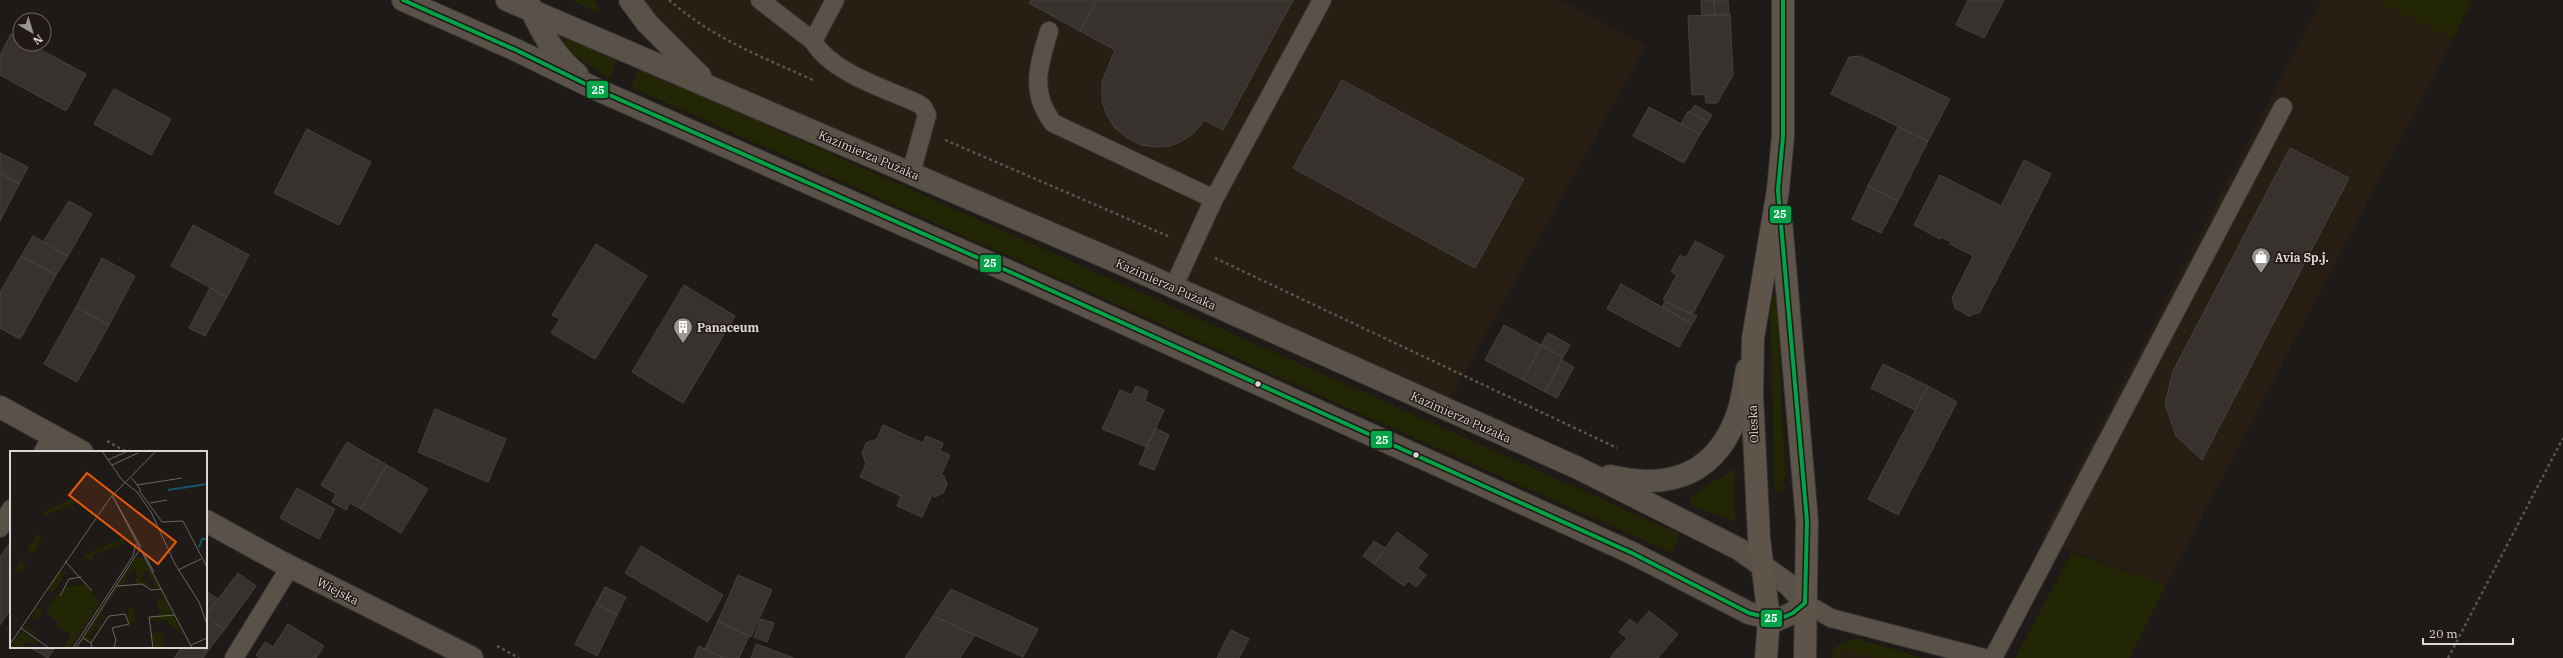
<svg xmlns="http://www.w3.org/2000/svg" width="2563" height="658" font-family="'IBM Plex Serif',serif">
  <rect width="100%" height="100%" fill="#1d1a18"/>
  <path fill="#291e13" d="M630,0h931l85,46 -202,363 -735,-323z
    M2322,0h54l77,39 -287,546 -125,-46z
    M1841,647l34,11h-35z"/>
  <path fill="#222604" d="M571,0h23l6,10 -3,2z
    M2376,0h97l-20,39z
    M566,36l52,21 -8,21 -19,-11 -21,-15 -6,-8z
    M640,68l1040,466 -8,19 -1041,-466z
    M1772,296h4l1,6 8,171 -3,19h-7l-5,-187z
    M1735,468v54l-44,-17 -1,-8z
    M2072,552l94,33 -37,73h-114z
    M1858,639h1l63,19h-47l-34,-10 -1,10h-9c2,-14 15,-18 27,-19z"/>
  <path fill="#37322e" stroke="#44423f" d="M1031,0h66l-17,31 -51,-28z
    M1097,0h196l-70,130 -19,-10 -10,13 -12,8 -12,5 -15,1 -14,-2 -14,-7 -13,-11 -8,-14 -4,-13v-18l13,-32 -35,-19z
    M1701,0h13l1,15 -13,1z
    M1714,0h14l1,15h-14z
    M1968,0h36l-20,38 -28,-13z
    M1730,14l3,61 -16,28h-11l-1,-9 -13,1 -4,-79z
    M11,34l9,5v5h10l56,30 -20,37 -66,-36v-20z
    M1860,56l90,43 -22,42 -97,-47 18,-37z
    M1342,80l182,99 -49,89 -182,-100z
    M114,89l57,30 -20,36 -57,-31z
    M1695,105l17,10 -4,7 -18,-10z
    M1649,107l51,27 -16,29 -51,-27z
    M1688,111l20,11 -8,12 -19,-10z
    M1898,127l30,14 -30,60 -30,-15z
    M307,129l64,33 -32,63 -65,-32z
    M2290,148l59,30 -147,282 -26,-24 -11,-32 8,-33z
    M0,153l28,14 -9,17 -19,-11z
    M2024,160l27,14 -71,138 -11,4 -14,-8 -3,-10 21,-42 -23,-12 1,-2 -10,-5 -1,2 -26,-14 26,-50 61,31z
    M0,173l19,11 -19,37z
    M1868,186l30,15 -17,32 -29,-14z
    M69,201l23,13 -24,42 -25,-14z
    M193,225l56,30 -22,42 -56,-31z
    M33,236l35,20 -12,19 -35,-19z
    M1695,241l29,15 -32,59 -29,-15 14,-25 -6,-3 9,-17 6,3z
    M596,244l51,32 -52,83 -44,-26 9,-14 -8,-4z
    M21,256l35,19 -36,64 -20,-11v-36z
    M102,258l33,18 -26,49 -33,-18z
    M1621,284l71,40 -13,23 -72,-38z
    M684,285l51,31 -52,87 -51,-31z
    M210,288l17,9 -22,39 -16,-8z
    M1665,302l32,14 -5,8 -30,-17z
    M76,307l33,18 -32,57 -33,-18z
    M1504,325l37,20 -18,35 -38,-20z
    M1548,333l22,12 -7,12 -22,-12z
    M1541,345l22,12 -18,35 -22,-12z
    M1562,360l12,7 -17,31 -12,-6z
    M1883,364l45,22 -13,24 -44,-22z
    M1136,386l12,5 -3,10 19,9 -17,37 -45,-18 18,-39 12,5z
    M1928,386l29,16 -59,113 -30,-16z
    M435,409l71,30 -18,43 -70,-30z
    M883,425l40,18 3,-7 17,7 -3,8 10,4 -9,20 3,1 3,9 -4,8 -8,4 -3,-2 -10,22 -25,-11 4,-10 -41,-19 6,-13 -4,-11 4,-10 11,-4z
    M1155,428l14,7 -15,35 -15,-6z
    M347,442l40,23 -26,44 -11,-6 -4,7 -14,-8 4,-8 -15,-9z
    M387,465l41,24 -27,44 -40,-24z
    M297,488l38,21 -16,30 -39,-21z
    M1397,532l31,23 -11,13 9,7 -10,12 -8,-6 -4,5 -30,-22z
    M11,541v68l-11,16v-68z
    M1374,541l11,7 -11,16 -11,-8z
    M641,546l82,49 -15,27 -83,-49z
    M238,573l18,13 -32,44 -18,-15z
    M738,575l34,15 -21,47 -33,-16z
    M605,587l21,10 -9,18 -21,-11z
    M951,589l87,40 -15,28 -90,-41z
    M206,591l12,8 -12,16z
    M596,604l21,11 -20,41 -22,-12z
    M1649,611l29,23 -20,24h-48l17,-20 -8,-6 11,-13 7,6z
    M933,616l42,19 -15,23h-55z
    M206,617l18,13 -17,22 -6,-5h5z
    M761,619l13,4 -7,19 -13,-5z
    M718,621l31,15 -10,22h-15l-19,-9z
    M288,624l36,22 -8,12h-56l-4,-3 9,-13 8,5z
    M1231,630l18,9 -10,19h-22z
    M756,644l38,14h-43z
    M699,646l6,3 19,9h-30z
    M29,647h26l-7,11z
    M182,647h19l6,5 -4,6h-29z"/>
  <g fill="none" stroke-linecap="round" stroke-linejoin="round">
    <g stroke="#373433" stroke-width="20">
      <path id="service" d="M760,0l53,41
        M835,0l-22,41c19,32 71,47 104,62l6,4 4,8 -16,58
        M1049,31c-10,34 -20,61 4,92l161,76
        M1173,288l41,-89 108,-199
        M43,452l9,-16
        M0,528l11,-19
        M1805,603l26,15 153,40
        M234,658l56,-91
        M1993,658l290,-551"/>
    </g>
    <g stroke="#373433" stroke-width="24">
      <path id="tertiary" d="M403,0l113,50 82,40 419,185 494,223 121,55 117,60 28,7 16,-7 12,-10 -16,-18 -50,-36 -161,-81 -449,-201 -622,-267
        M630,0l17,23 53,53
        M529,4c11,26 25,52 48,70
        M0,407l82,45
        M1610,476c62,15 109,-3 129,-67 4,-13 5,-27 8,-40
        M206,521l71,39 195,98"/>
    </g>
    <g stroke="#373433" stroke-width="24">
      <path id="secondary" d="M1781,220l26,301 -2,137
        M1766,658l3,-39 -10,-81 -7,-144 1,-56 25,-148 5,-54v-136"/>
    </g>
    <path stroke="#5a544f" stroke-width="2.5" stroke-dasharray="3 3" stroke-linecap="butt" d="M669,0c45,39 91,56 144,80
      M945,140l225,97
      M1215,258l402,190
      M107,441l20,11
      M497,646l22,12
      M2448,658l115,-220"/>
    <use href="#service" stroke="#5a5149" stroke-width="18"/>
    <use href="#tertiary" stroke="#5a5149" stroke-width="22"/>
    <use href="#secondary" stroke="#5f5449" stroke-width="22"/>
    <g stroke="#201915" stroke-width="7">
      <path id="bus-1" d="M403,0l113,50 82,40 419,185 615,278 117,60 28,7 16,-7 12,-10 2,-82 -29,-331 5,-54v-136"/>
    </g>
    <use href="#bus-1" stroke="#00a448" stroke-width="4"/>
  </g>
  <defs>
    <g id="shop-pin" transform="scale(1)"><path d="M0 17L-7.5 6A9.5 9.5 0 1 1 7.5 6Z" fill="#999592" stroke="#201915"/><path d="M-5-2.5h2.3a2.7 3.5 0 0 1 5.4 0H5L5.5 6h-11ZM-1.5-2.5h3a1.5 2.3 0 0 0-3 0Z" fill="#fff"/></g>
    <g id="building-pin" transform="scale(1)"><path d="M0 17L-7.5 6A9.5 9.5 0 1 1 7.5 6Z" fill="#999592" stroke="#201915"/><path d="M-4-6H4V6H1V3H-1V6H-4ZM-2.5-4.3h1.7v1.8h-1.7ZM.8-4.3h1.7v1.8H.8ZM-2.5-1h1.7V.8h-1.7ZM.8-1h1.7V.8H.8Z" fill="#fff"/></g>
  </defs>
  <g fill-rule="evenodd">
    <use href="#shop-pin" x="2261" y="257"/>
    <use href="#building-pin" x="683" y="327"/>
  </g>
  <g fill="#dcd7d4" stroke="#201915" stroke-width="1.5">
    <circle cx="1258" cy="384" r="3.5"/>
    <circle cx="1416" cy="455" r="3.5"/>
  </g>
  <g text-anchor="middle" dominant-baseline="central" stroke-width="3" stroke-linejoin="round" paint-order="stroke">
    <g font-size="12" fill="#dcd7d4" stroke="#201915">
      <text transform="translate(869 155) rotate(23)">Kazimierza Pużaka</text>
      <text transform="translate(1166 284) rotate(24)">Kazimierza Pużaka</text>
      <text transform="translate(1461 417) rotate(24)">Kazimierza Pużaka</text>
      <text transform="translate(1753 424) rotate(-93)">Oleska</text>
      <text transform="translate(338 591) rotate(27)">Wiejska</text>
    </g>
    <g font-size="12" font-weight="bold" fill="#dcd7d4" stroke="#201915" text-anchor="start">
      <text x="2275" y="257">Avia Sp.j.</text>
      <text x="697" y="327">Panaceum</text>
    </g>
  </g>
  <g transform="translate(10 451)">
    <rect width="197" height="197" fill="#1d1a18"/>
    <path d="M64,46l3,5 -32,14 -2,-4zM27,83l5,5 -8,13h-6l-6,9 4,3 -5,8 -11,1 5,-2zM113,86l2,6 -33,13 1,4 -3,1 -2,-3 -5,2 -1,-3zM127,105l8,3 40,78 -20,-17 -16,1v-4l11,-2 -4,-16 8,-1 -7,-10 -21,-4v-16h-3l-9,13v4l-6,3 -17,26 7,4 -3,3 -5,-5 -4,7 6,4 -2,3 -5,-4 -1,2 5,4 -6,-3 -1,2 5,3 -5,-3 -2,2 5,5 -5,-4 -2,3 5,3 -2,3 -6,-4 -9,9zM136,118l9,15v2l-7,1v-6l-8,1zM56,121l-12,20 6,3 5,-8 21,-3 14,19 -30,45h-7l8,-13 -14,-9 2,-3 -13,-11 11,-17 -9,-5 9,-17zM27,155l5,5 -5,9 -6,-4 -6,10 11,6 -1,4 -11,-9zM124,156l1,15 -7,1v-6l2,-1 -3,-8zM11,180l16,9 -2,4 -10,-2 -1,6h-14zM153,182l1,13 -9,2 -4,-14z" fill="#222604" fill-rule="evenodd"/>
    <path fill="none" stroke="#185568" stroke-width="2" d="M158,39l39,-6M189,96l3,-8h5"/>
    <path fill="none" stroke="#696663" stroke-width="1" d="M92,0l20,29 15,12 14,20 24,52 24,38 8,22M98,9l20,-9M102,14l26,-12M122,27l8,11v4M127,34l45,-7M131,42l21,29 21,-1 24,46M102,44l80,153M102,44l29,52M140,52l17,-3M134,103l10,18M55,110l27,30M168,119l23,-11M107,135l25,-2 9,6 11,-1M50,145l9,-17 12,-2M11,177l28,20M73,187l8,5 1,5M81,192l18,-27 16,-2 4,10 -17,4 4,12 -2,8M0,193l100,-146 46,-47M181,194l16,-7M63,197l60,-92 3,-12M66,197l64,-99M143,197l-4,-31 26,-2M143,197h22"/>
    <path fill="#e8590c" fill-opacity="0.15" stroke="#e8590c" stroke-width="2" d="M77,22l89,69 -18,22 -89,-69z"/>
    <rect width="197" height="197" fill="none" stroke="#dcd7d4" stroke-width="2"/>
  </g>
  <g stroke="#201915" stroke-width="1.5">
    <rect x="586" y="80" width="23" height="19" rx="4" fill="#00a448"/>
    <rect x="1769" y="205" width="23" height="19" rx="4" fill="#00a448"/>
    <rect x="979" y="254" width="23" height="19" rx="4" fill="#00a448"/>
    <rect x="1370" y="430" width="23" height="19" rx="4" fill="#00a448"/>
    <rect x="1760" y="609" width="23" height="19" rx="4" fill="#00a448"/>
  </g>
  <g font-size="11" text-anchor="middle" font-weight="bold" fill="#fff">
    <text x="598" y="94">25</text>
    <text x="1780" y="218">25</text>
    <text x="990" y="267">25</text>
    <text x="1382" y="444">25</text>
    <text x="1771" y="622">25</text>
  </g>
  <g transform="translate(32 32) rotate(142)"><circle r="19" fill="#201915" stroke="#6b6561"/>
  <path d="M0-3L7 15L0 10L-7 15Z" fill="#999592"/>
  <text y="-6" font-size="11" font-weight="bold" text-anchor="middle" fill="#dcd7d4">N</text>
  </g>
  <path d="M2423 638v6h90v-6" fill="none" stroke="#dcd7d4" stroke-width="2"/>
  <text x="2429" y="638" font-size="12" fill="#dcd7d4" stroke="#201915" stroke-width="3" paint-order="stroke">20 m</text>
</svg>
